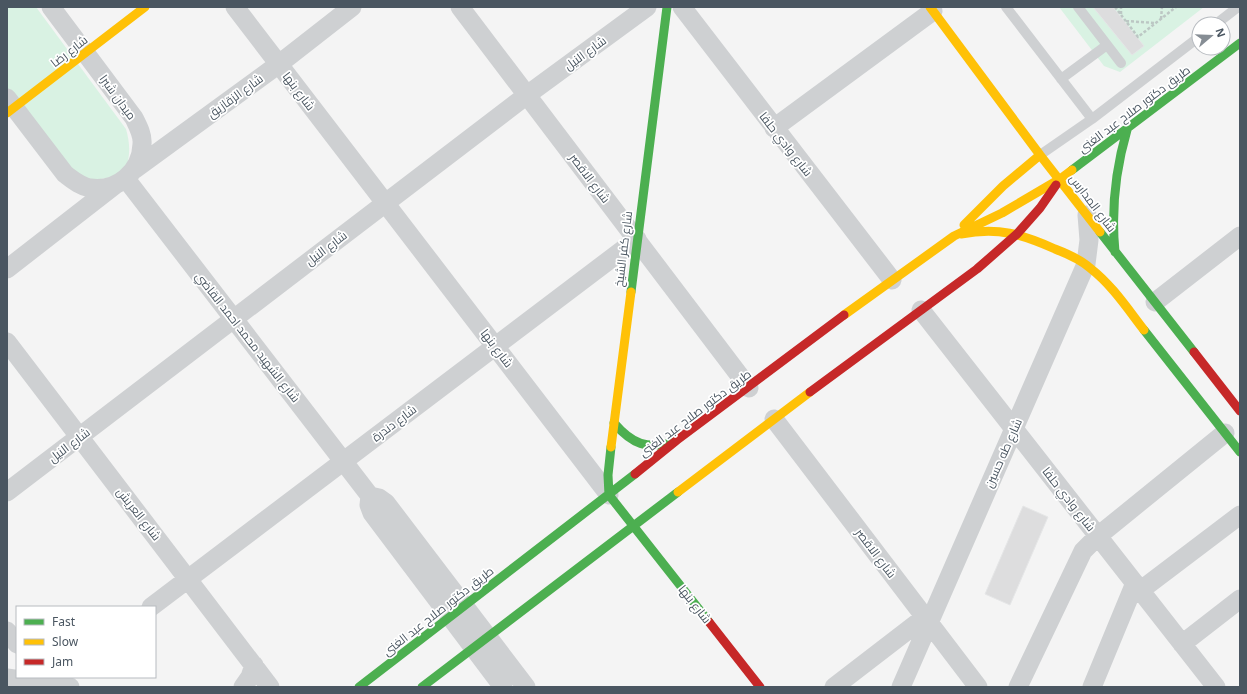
<svg xmlns="http://www.w3.org/2000/svg" width="1247" height="694" font-family="'Noto Sans',Cairo,sans-serif">
  <rect width="100%" height="100%" fill="#f4f4f4"/>
  <path fill="#d9f2e3" d="M7,7h29l90,122c5,18 4,28 -2,46l-41,7 -76,-91z
    M1059,7h145l-84,65 -16,-6z"/>
  <path fill="#ddddde" stroke="#e5e6e7" d="M1093,7h20l31,39 -12,9z
    M1023,506l25,11 -38,88 -25,-11z"/>
  <g fill="none" stroke-linecap="round" stroke-linejoin="round">
    <path stroke="#bcc7c4" stroke-width="2.5" stroke-dasharray="3 2" stroke-linecap="butt" d="M1115,7l23,30 38,-30
      M1121,14v-7
      M1161,19l1,-12
      M1126,21l29,2"/>
    <path stroke="#ced0d2" stroke-width="10" d="M1006,7l86,112
      M1078,7l43,56
      M1216,24l22,-17
      M1061,79l46,-34
      M1040,155l52,-36 107,-82"/>
    <path stroke="#ced0d2" stroke-width="19" d="M235,7l374,488
      M460,7l289,381
      M682,7l210,273
      M7,98l58,76c8,6 15,12 25,14 27,4 51,-16 52,-44 1,-9 -4,-18 -8,-26l-83,-111
      M774,128l159,-117
      M135,169l144,-105 73,-57
      M126,179l244,317 9,2 7,5 140,184
      M7,269l108,-84
      M1155,302l85,-66
      M921,310l295,377
      M7,342l263,345
      M774,419l204,268
      M7,492l520,-397 120,-88
      M370,496l-1,9 3,8 131,174
      M1141,590l99,-75
      M151,607l486,-368
      M7,631l10,13
      M1182,644l58,-45
      M7,678l63,9
      M243,687l7,-10 4,-12
      M834,687l91,-70
      M901,687l185,-423 3,-24 -2,-25
      M1018,687l65,-136 15,-15 127,-103
      M1092,687l43,-104"/>
    <path stroke="#4caf50" stroke-width="9" d="M1072,170l168,-127
      M1100,232l94,120
      M1115,252c-4,-42 0,-81 12,-122
      M631,292l36,-285
      M1144,330l96,122
      M614,423c18,21 33,27 60,19
      M611,447l-3,28 1,20 100,127
      M359,687l276,-213
      M422,687l256,-195"/>
    <path stroke="#ffc107" stroke-width="9" d="M930,7l110,148 60,77
      M7,113l138,-106
      M964,225l39,-39 37,-31
      M961,234c38,-7 60,0 94,15 13,5 25,10 35,19 22,17 37,40 54,62
      M844,315l110,-79 48,-23 58,-34 12,-9
      M611,447l20,-155
      M678,492l132,-100"/>
    <path stroke="#c62828" stroke-width="9" d="M1194,352l46,59
      M810,392l167,-123 40,-35 23,-26 16,-23
      M635,474l42,-34 167,-125
      M709,622l51,65"/>
  </g>
  <g text-anchor="middle" dominant-baseline="central" stroke-width="3.5" stroke-linejoin="round" paint-order="stroke">
    <g font-size="12" fill="#4a5661" stroke="#fff">
      <text transform="translate(69 51) rotate(-38)">شارع رضا</text>
      <text transform="translate(585 53) rotate(-36)">شارع النيل</text>
      <text transform="translate(299 91) rotate(53)">شارع بنها</text>
      <text transform="translate(235 96) rotate(-36)">شارع الزقازيق</text>
      <text transform="translate(118 97) rotate(54)">ميدان شبرا</text>
      <text transform="translate(1134 109) rotate(-37)">طريق دكتور صلاح عبد الغنى</text>
      <text transform="translate(786 144) rotate(52)">شارع وادي حلفا</text>
      <text transform="translate(590 178) rotate(53)">شارع الاقصر</text>
      <text transform="translate(1093 203) rotate(53)">شارع المدارس</text>
      <text transform="translate(326 248) rotate(-37)">شارع النيل</text>
      <text transform="translate(623 249) rotate(-83)">شارع كفر الشيخ</text>
      <text transform="translate(248 337) rotate(52)">شارع الشهيد محمد احمد القاضي</text>
      <text transform="translate(497 348) rotate(53)">شارع بنها</text>
      <text transform="translate(695 413) rotate(-37)">طريق دكتور صلاح عبد الغنى</text>
      <text transform="translate(394 423) rotate(-37)">شارع دندرة</text>
      <text transform="translate(69 445) rotate(-37)">شارع النيل</text>
      <text transform="translate(1003 453) rotate(-66)">شارع طه حسين</text>
      <text transform="translate(1069 499) rotate(52)">شارع وادي حلفا</text>
      <text transform="translate(139 514) rotate(52)">شارع العريش</text>
      <text transform="translate(876 553) rotate(53)">شارع الاقصر</text>
      <text transform="translate(695 604) rotate(52)">شارع بنها</text>
      <text transform="translate(438 611) rotate(-38)">طريق دكتور صلاح عبد الغنى</text>
    </g>
  </g>
  <rect width="1247" height="694" fill="none" stroke="#4a5661" stroke-width="16"/>
  <rect x="16" y="606" width="140" height="72" fill="#ffffff" stroke="#b7bbc0"/>
  <rect x="24" y="619" width="20" height="6" fill="#4caf50" stroke="#b7bbc0"/>
  <text x="52" y="626" font-size="12" fill="#4a5661">Fast</text>
  <rect x="24" y="639" width="20" height="6" fill="#ffc107" stroke="#b7bbc0"/>
  <text x="52" y="646" font-size="12" fill="#4a5661">Slow</text>
  <rect x="24" y="659" width="20" height="6" fill="#c62828" stroke="#b7bbc0"/>
  <text x="52" y="666" font-size="12" fill="#4a5661">Jam</text>
  <g transform="translate(1211 36) rotate(71)"><circle r="19" fill="#ffffff" stroke="#b7bbc0"/>
  <path d="M0-3L7 15L0 10L-7 15Z" fill="#868d94"/>
  <text y="-6" font-size="11" font-weight="bold" text-anchor="middle" fill="#4a5661">N</text>
  </g>
</svg>
